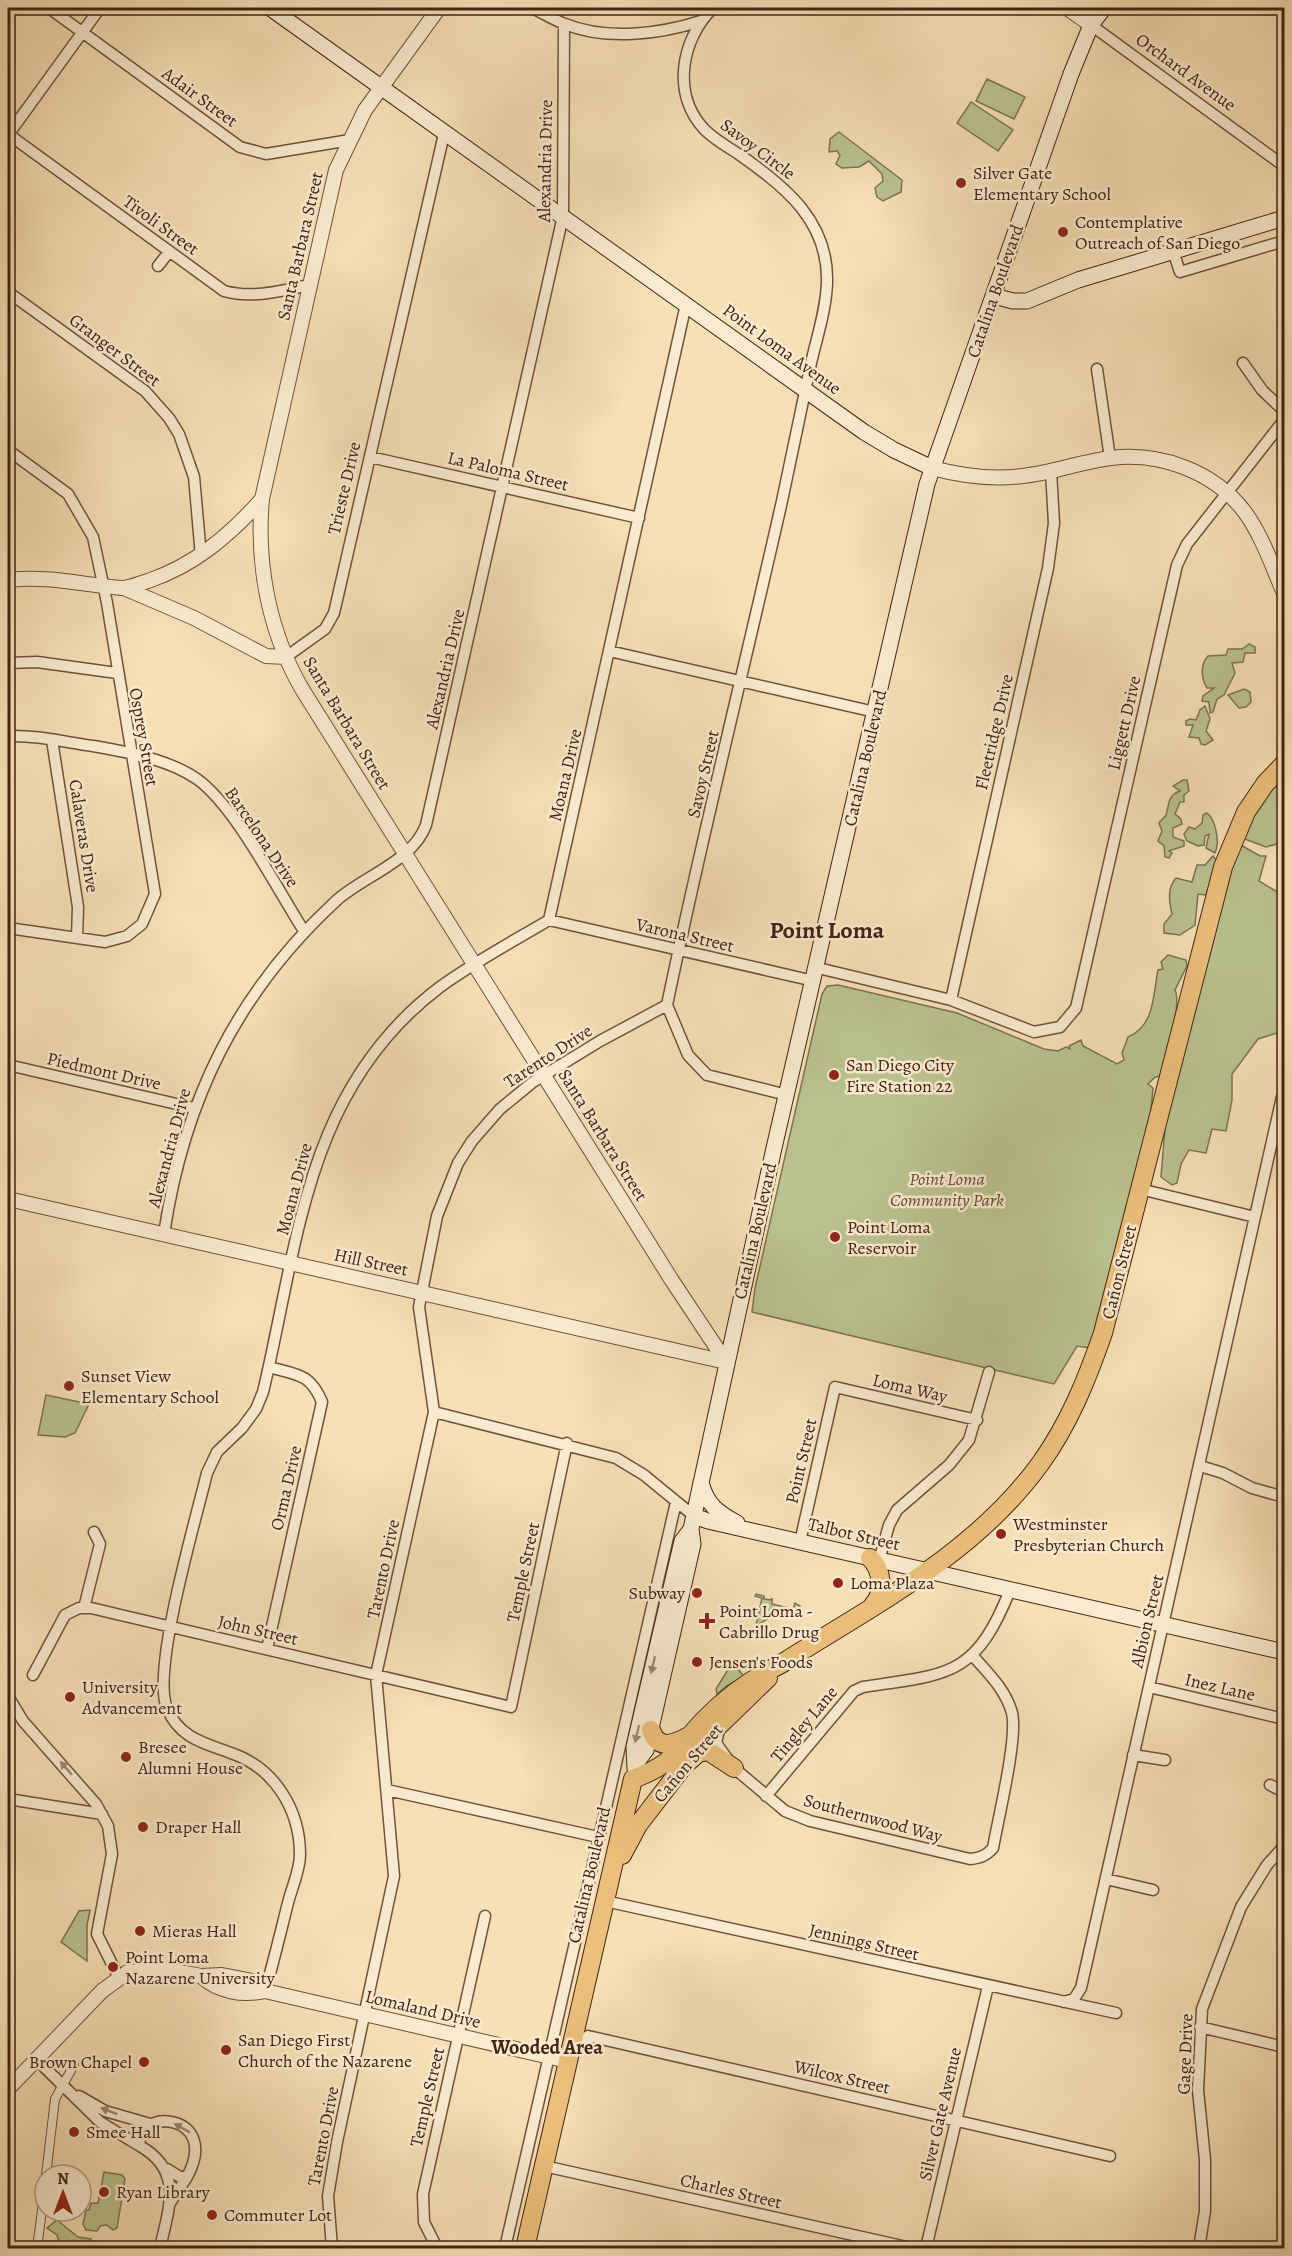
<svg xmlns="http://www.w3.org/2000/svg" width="1292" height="2256" font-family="Alegreya,serif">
  <rect width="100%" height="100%" fill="#f7e0b6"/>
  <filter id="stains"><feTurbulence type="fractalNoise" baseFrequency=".00333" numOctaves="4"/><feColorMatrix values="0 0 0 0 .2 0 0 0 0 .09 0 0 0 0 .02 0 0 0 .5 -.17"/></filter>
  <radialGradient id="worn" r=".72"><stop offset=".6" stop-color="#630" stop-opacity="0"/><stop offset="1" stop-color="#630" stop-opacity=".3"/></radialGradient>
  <path fill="#bac390" stroke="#7d7252" stroke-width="1.5" d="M987,79l38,18 -11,22 -38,-18z
    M971,102l42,28 -15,21 -41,-28z
    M839,132l63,48 -1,12 -18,9 -6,-4 -2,-9 8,-7 -1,-7 -13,-13 -10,6 -17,1 -6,-4 4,-9 -3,-4 -8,1 1,-13z
    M1249,644l6,3v6h-10l-2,9 -11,1 3,10 -11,22 -7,4 -4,13 -3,1 -1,-11 -7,-1 1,-5 11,-8h-7c-6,-10 -7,-23 1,-32l18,-1 2,-6h14z
    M1244,689l6,3 1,10 -5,5 -7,1 -11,-13z
    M1205,706l5,13 -4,12 7,9 -8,5 -4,-1 -2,-6 -10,-1 4,-12h-7v-4l4,-2 6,1 4,-10z
    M1284,775v67l-18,5 -24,-9 11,-25z
    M1183,780h4l2,11 -5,4v7h-4l-5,12 6,5 1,5 -9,4v9l11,4v5l-15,5 3,2 -3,5 -4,-1 -1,-11 -6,-5 4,-10 -3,-8c2,-3 5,-5 7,-8 3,-8 1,-20 14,-24l-7,-5z
    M1207,813c9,7 13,30 8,40l-9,-5 3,-14 -4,2 -1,9 -6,1 -11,-5 -3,-7 5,-7 6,2 7,-6 1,-8z
    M1239,844l21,12h6l-7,25 25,15v142l-7,-5 -19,6 -26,35v26l-6,31 -14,-2 -6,24 -17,-3 -8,14 -4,19 -5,2 -11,-8 5,-61 48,-188z
    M1213,856l4,5 -11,34 -8,-1 -3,31 -15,10 -16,-2v-9l8,-10c-3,-13 -5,-26 4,-36l16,4 5,-17h8z
    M1168,955l18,5 1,6 -12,24c7,11 -8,69 -12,86l-8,1 -7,7 5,4 -3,32 -60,228 -13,-2 -23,38 -302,-72 3,-24 67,-294 5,-8 11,-1 119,28 87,36 14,2 8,-4 4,2 -1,-3 12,-6 2,6 34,18 7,-4 -2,-7 6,-16c27,-11 25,-43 30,-67l5,-1 -2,-7z
    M46,1395l43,9 -14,29 -10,4 -27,-2z
    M756,1594l8,2v3l7,1 1,-2v6l21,5 2,-6 5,3 -7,5 -6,-1 4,2 -4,3 -4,-6 -25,16 4,6 -10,6h-6l1,-3 7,1 8,-37 -7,-2z
    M729,1668l10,2 5,7 -16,8 -11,9 -1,-5z
    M90,1910l-3,15v36l-26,-19 18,-31z
    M104,2172l18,3 3,4 -8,49 -4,2 -6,-5 -7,1 -3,5 -11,-1 -3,-6 3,-14h3l2,-7h7z
    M57,2220l21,17 13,2 1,9h-31l-4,-13 -10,-7z"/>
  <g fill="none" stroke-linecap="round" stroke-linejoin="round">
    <g stroke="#6e523c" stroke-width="10">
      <path id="pedestrian" d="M46,2175l9,-76 19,-34
        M37,2248l8,-60"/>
    </g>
    <g stroke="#6e523c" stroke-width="13">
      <path id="minor" d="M49,8l191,139 26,7 84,-14
        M532,8c11,5 22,12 33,16 42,17 95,10 136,-3
        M713,8c-32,31 -42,87 -8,122 10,10 23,17 35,25 46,32 89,67 87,128 -1,27 -10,54 -16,80 -10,46 -19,92 -29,138 -38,168 -80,335 -115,504l21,50 19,20 80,20
        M1091,25l193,141
        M8,134l216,157c28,8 57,0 85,-6
        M8,135l92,-127
        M1173,251l7,21 104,-31
        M158,266l11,-14
        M8,292l137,99 24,27 10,16 15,43 7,79
        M1243,363l19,27 22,21
        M1097,369l13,89
        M8,450l60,44 25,43 14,66 48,291 -13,30 -15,12 -22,6 -97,-14
        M370,457l269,61
        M609,651l266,61
        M286,657l39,-28 9,-16 110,-479
        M8,663l29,-1 80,11
        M8,736c29,-1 56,6 85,10 34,6 75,13 104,33 38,27 80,110 107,152
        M52,740l26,167 -1,31
        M549,920l265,61
        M818,968l133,32 83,32 26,-5 16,-19 101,-443 10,-21 97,-124
        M951,1000l97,-432 6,-45 -3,-52
        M8,1065l186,43
        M1140,1189l115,28
        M164,1234c20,-134 73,-242 173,-334 27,-24 76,-39 89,-75l137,-609 1,-192
        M434,1412l182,46 28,17 50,41
        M1200,1466l23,7 29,15 32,9
        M800,1542l35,-155 142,33
        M878,1564l11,-39 8,-15 52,-45 20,-25 20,-68
        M84,1608l16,-64 -6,-12
        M267,1649l55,-247c-12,-29 -25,-27 -53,-35
        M33,1675l32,-60 14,-7h12l420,99 56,-264
        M1149,1687l135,32
        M8,1696l15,25 73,83 12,22 4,28 -15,80 22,44
        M719,1730l-3,13 18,25 51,43 25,10 160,38c10,-1 16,-3 23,-11 5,-29 25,-110 19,-135 -6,-23 -24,-40 -39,-57
        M1133,1755l32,5
        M1270,1785l14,7
        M387,1790l211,47
        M766,1796l88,-105 9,-4c85,-13 112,-9 147,-97
        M8,1799l94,15
        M1106,1879l47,11
        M605,1901l511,112
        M265,1991c9,-30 16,-61 24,-92 4,-14 11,-30 11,-44 0,-45 -25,-87 -69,-102 -27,-10 -52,-15 -64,-45 -16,-37 29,-189 40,-235l10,-21 25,-24 14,-19 7,-17c36,-151 42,-303 177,-405 34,-25 72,-45 109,-67l137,-616
        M1064,2002l10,-3 7,-11 201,-891
        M1200,2027l84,20
        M572,2048l16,-12 522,120
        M37,2060l63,62 40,24
        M79,2096l26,15 45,13
        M544,2166l367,82
        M170,2203l17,-26
        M160,2248c9,-41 24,-77 -20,-102 -7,-39 82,-34 47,31h-7l-13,-8
        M332,2248l-4,-52 9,-54 57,-266 -18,-201 58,-263 -15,-105 18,-91 21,-53 14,-22 28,-32 33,-27 67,-41 67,-36
        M437,2248l-13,-26 -1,-28 62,-278
        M505,2248l171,-746
        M926,2248l62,-262
        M1199,2248l6,-37v-51l-7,-70 4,-81 39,-102 26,-42 17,-19"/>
    </g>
    <g stroke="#6e523c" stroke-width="16">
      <path id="tertiary" d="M439,8l-74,102 -29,60 -74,329c-6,65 7,133 40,190l369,590 55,83
        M1067,8l24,17
        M932,468c30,8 59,12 90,8 30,-3 58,-14 89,-18 49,-6 102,13 133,53 18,24 28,55 40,82
        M8,580c39,-5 75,5 114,8 8,0 18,-5 26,-7 47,-16 82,-46 114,-82
        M124,588l70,30 72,38 20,1
        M8,1199l718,163
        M201,1976c17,16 42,20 64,15l294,68 12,-10
        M8,2089l94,-98 26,-19 36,-3 37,7 21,-1 31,6 12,10"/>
    </g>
    <g stroke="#402213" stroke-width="17">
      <path id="secondary" d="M270,8l594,424 30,18 38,18
        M994,296l19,5h14l51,-21 206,-62
        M701,1482c5,22 17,31 36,41
        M694,1516l14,5 576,131
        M637,1762l9,-12 47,-206 -2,-15 83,-381 153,-664 144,-410 20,-49 13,-17
        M635,1769l-1,-22 48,-206 9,-12"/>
    </g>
    <g stroke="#402213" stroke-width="20">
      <path id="primary" d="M870,1558c12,11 15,35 3,47
        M651,1730c7,21 23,14 38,6
        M689,1761l9,-8 10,-2 26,17
        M622,1855l16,-30 63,-82 67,-65
        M525,2248l108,-469c43,-16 41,-27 70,-58 23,-24 48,-42 78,-57 92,-59 193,-109 259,-200 29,-40 47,-85 63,-131l120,-466 23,-55 19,-28 19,-20"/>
    </g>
    <use href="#pedestrian" stroke="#faebd0" stroke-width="8"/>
    <use href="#minor" stroke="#faebd0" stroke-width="10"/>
    <use href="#tertiary" stroke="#faebd0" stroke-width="14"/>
    <use href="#secondary" stroke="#faebd0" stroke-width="15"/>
    <use href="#primary" stroke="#ecc07b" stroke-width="18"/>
  </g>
  <defs><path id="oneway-solid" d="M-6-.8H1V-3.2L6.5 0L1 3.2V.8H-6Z" transform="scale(1.5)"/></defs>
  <g fill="#9d8672">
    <use href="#oneway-solid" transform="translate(653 1665) rotate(103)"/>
    <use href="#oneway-solid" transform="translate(637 1734) rotate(103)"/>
    <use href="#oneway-solid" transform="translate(66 1768) rotate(-131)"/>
    <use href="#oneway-solid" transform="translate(109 2111) rotate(-159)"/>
    <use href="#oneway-solid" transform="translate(182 2128) rotate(-151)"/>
  </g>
  <g fill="#8f2418" stroke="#faebd0" stroke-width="2">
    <circle cx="961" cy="183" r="6"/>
    <circle cx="1063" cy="232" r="6"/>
    <circle cx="834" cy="1075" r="6"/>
    <circle cx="835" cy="1237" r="6"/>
    <circle cx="69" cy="1386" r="6"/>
    <circle cx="1001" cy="1534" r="6"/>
    <circle cx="838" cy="1583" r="6"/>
    <circle cx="697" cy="1593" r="6"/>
    <path d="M704 1612h6v6h6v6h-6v6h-6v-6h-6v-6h6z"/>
    <circle cx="697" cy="1662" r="6"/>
    <circle cx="70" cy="1697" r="6"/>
    <circle cx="126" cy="1757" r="6"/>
    <circle cx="143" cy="1827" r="6"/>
    <circle cx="140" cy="1931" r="6"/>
    <circle cx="113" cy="1967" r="6"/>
    <circle cx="226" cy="2050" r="6"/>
    <circle cx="144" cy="2062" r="6"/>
    <circle cx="74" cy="2132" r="6"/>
    <circle cx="104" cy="2192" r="6"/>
    <circle cx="212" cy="2215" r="6"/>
  </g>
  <g text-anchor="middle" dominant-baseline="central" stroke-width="5" stroke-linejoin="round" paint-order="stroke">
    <g font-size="18" fill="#402213" stroke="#faebd0">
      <text transform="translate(1186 72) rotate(36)">Orchard Avenue</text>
      <text transform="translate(200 97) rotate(36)">Adair Street</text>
      <text transform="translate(758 149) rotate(37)">Savoy Circle</text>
      <text transform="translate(545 161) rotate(-89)">Alexandria Drive</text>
      <text transform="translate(161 225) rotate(36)">Tivoli Street</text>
      <text transform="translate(300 246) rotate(-77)">Santa Barbara Street</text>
      <text transform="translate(995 291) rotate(-71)">Catalina Boulevard</text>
      <text transform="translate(782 349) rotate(36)">Point Loma Avenue</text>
      <text transform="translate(115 350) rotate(37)">Granger Street</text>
      <text transform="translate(508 471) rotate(13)">La Paloma Street</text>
      <text transform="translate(344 488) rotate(-77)">Trieste Drive</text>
      <text transform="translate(445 669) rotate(-77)">Alexandria Drive</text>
      <text transform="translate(347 723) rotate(59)">Santa Barbara Street</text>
      <text transform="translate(1124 723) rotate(-77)">Liggett Drive</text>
      <text transform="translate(994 732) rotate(-77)">Fleetridge Drive</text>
      <text transform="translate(144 737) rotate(80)">Osprey Street</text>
      <text transform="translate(865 758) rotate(-77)">Catalina Boulevard</text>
      <text transform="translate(703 774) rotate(-77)">Savoy Street</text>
      <text transform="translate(565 775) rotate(-77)">Moana Drive</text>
      <text transform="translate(84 836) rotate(81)">Calaveras Drive</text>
      <text transform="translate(262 837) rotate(56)">Barcelona Drive</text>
      <text transform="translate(685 935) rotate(13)">Varona Street</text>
      <text transform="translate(548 1056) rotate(-33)">Tarento Drive</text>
      <text transform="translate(104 1071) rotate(13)">Piedmont Drive</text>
      <text transform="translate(603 1135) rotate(58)">Santa Barbara Street</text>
      <text transform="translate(169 1148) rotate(-75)">Alexandria Drive</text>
      <text transform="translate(294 1189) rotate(-75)">Moana Drive</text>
      <text transform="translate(755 1231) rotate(-77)">Catalina Boulevard</text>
      <text transform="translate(371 1262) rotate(12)">Hill Street</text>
      <text transform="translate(1119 1272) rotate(-76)">Cañon Street</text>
      <text transform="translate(910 1388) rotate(13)">Loma Way</text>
      <text transform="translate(801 1461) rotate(-77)">Point Street</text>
      <text transform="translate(286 1488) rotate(-77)">Orma Drive</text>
      <text transform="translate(854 1534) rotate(13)">Talbot Street</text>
      <text transform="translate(383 1569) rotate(-78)">Tarento Drive</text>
      <text transform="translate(523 1572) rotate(-78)">Temple Street</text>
      <text transform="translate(1147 1621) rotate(-77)">Albion Street</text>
      <text transform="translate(258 1630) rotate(13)">John Street</text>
      <text transform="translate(1220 1687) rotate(13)">Inez Lane</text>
      <text transform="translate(804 1724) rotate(-50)">Tingley Lane</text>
      <text transform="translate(688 1763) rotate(-50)">Cañon Street</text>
      <text transform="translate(873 1818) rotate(15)">Southernwood Way</text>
      <text transform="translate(589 1875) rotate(-77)">Catalina Boulevard</text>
      <text transform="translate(864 1942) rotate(13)">Jennings Street</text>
      <text transform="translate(423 2009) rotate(13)">Lomaland Drive</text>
      <text transform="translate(1185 2054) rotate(-88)">Gage Drive</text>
      <text transform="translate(842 2077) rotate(13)">Wilcox Street</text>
      <text transform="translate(427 2097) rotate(-77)">Temple Street</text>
      <text transform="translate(940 2114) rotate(-77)">Silver Gate Avenue</text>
      <text transform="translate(323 2136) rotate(-79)">Tarento Drive</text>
      <text transform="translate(731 2191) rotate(13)">Charles Street</text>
    </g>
    <g font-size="18" fill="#402213" stroke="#faebd0" text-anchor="start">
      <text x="973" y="173">Silver Gate<tspan x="973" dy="21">Elementary School</tspan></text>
      <text x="1075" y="222">Contemplative<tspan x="1075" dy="21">Outreach of San Diego</tspan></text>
      <text x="846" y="1065">San Diego City<tspan x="846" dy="21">Fire Station 22</tspan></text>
      <text x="847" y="1227">Point Loma<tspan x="847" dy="21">Reservoir</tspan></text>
      <text x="81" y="1376">Sunset View<tspan x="81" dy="21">Elementary School</tspan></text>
      <text x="1013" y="1524">Westminster<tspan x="1013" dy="21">Presbyterian Church</tspan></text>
      <text x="850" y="1583">Loma Plaza</text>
      <text x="685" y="1593" text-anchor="end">Subway</text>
      <text x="719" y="1611">Point Loma -<tspan x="719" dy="21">Cabrillo Drug</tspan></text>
      <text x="709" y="1662">Jensen's Foods</text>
      <text x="82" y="1687">University<tspan x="82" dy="21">Advancement</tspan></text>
      <text x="138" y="1747">Bresee<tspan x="138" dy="21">Alumni House</tspan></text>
      <text x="155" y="1827">Draper Hall</text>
      <text x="152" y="1931">Mieras Hall</text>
      <text x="125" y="1957">Point Loma<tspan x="125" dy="21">Nazarene University</tspan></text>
      <text x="238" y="2040">San Diego First<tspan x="238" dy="21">Church of the Nazarene</tspan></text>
      <text x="132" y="2062" text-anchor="end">Brown Chapel</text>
      <text x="86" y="2132">Smee Hall</text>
      <text x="116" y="2192">Ryan Library</text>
      <text x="224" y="2215">Commuter Lot</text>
    </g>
    <g font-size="18" font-style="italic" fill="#5e4a32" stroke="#faebd0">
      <text x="947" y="1179">Point Loma<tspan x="947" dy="21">Community Park</tspan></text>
    </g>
    <g font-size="20" font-weight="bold" fill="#402213" stroke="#faebd0">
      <text x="547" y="2047">Wooded Area</text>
    </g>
    <g font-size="24" font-weight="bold" fill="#402213" stroke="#faebd0">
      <text x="827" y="930">Point Loma</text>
    </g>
  </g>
  <rect width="1292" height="2256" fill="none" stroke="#f7e0b6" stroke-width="30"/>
  <rect x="9" y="9" width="1274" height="2238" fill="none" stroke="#402213" stroke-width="3"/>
  <rect x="15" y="15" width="1262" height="2226" fill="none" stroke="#402213" stroke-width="1.5"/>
  <g transform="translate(63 2193)"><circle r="28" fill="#faebd0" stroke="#b09b84" stroke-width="1.5"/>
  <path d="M0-4.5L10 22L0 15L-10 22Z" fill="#8f2418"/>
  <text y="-9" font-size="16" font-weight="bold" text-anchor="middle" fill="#402213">N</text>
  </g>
  <rect width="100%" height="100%" filter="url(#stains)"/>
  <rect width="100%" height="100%" fill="url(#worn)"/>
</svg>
